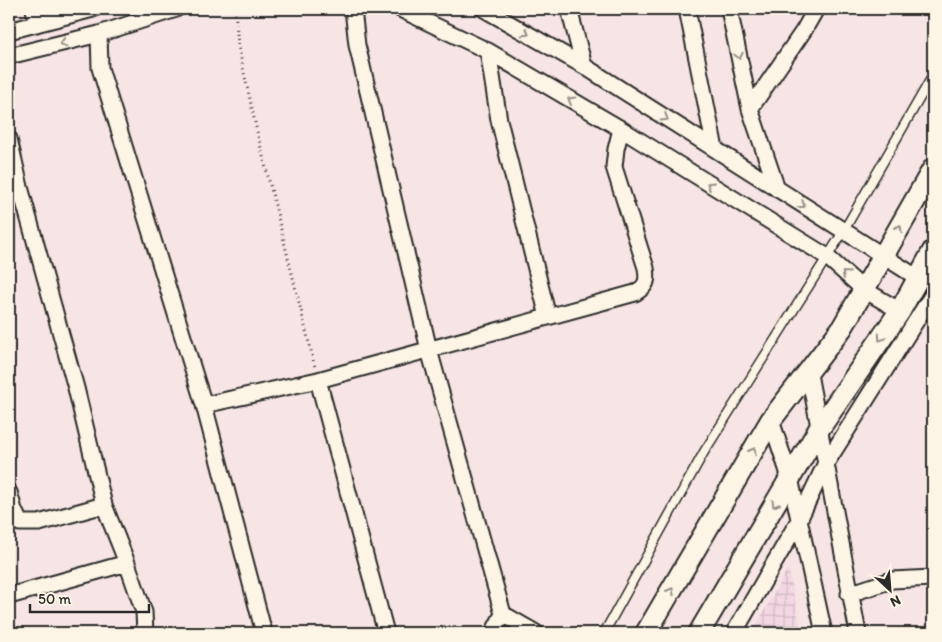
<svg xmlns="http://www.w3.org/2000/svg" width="942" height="642" font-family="Itim,sans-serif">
  <defs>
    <pattern id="industrial-grid" width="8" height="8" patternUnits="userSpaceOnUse" patternTransform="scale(1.25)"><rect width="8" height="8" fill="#f3d8e3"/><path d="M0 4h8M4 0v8" fill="none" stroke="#d0bac3"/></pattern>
  </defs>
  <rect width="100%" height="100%" fill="#f7e4e4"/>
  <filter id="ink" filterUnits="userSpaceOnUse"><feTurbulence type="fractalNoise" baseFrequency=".02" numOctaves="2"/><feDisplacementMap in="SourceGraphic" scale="10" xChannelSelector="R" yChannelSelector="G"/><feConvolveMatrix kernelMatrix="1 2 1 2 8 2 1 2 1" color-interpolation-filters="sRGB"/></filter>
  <g filter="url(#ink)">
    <path fill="url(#industrial-grid)" d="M788,568l14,65h-50z"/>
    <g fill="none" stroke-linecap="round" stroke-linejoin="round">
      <g stroke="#2b2b2b" stroke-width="11">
        <path id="service" d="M604,633l100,-181 139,-220 90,-157"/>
      </g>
      <g stroke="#2b2b2b" stroke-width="19">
        <path id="minor" d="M34,9l3,15
          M353,9l4,36 72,305 74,264 33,19
          M400,9l88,42 133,78 205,127 37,33 37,22
          M484,9l100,57 334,212
          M569,9l15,57
          M687,9l28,140
          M729,9l21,100 27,80
          M9,31l84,-22
          M99,34l1,34 104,337
          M488,51l11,69 49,197
          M9,56l90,-22 77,-25
          M750,109l54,-79 12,-21
          M9,139l11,48 56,201 28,117 -65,18h-19l-6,-13 -5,-18
          M809,374l49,259
          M318,380l68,253
          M771,420l19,58 34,155
          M104,505l23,58
          M849,594l43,-14 41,-2
          M9,596l118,-33 17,49 1,21
          M264,633l-60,-228 114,-25 317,-87c12,-7 13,-12 11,-25l-32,-101 2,-18 5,-20
          M493,633l10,-19
          M734,633l65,-113 26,-55 108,-171"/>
      </g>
      <g stroke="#2b2b2b" stroke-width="24">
        <path id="tertiary" d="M646,633l125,-213 71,-92 91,-159
          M699,633l120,-204 81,-118 33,-60"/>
      </g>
      <path stroke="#2b2b2b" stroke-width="3" stroke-dasharray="1 4" stroke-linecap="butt" d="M235,9l3,36 20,91 57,231"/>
      <use href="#service" stroke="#fcf5e5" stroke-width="8"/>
      <use href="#minor" stroke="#fcf5e5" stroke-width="15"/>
      <use href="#tertiary" stroke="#fcf5e5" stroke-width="20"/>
    </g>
    <defs><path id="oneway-chevron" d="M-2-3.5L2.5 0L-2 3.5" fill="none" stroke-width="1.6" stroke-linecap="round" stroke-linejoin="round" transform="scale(1.25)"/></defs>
    <g stroke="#949088">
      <use href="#oneway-chevron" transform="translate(526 33) rotate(30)"/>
      <use href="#oneway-chevron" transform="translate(63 43) rotate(165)"/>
      <use href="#oneway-chevron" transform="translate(739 56) rotate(78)"/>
      <use href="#oneway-chevron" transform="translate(571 100) rotate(-150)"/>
      <use href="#oneway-chevron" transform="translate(665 118) rotate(32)"/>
      <use href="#oneway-chevron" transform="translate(710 185) rotate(-148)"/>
      <use href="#oneway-chevron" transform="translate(802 205) rotate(33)"/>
      <use href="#oneway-chevron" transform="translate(899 228) rotate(-60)"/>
      <use href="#oneway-chevron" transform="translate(845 274) rotate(-138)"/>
      <use href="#oneway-chevron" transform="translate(881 338) rotate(124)"/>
      <use href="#oneway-chevron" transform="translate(753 451) rotate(-60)"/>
      <use href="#oneway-chevron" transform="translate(775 504) rotate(120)"/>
      <use href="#oneway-chevron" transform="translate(671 591) rotate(-60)"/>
    </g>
  </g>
  <rect width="942" height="642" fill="none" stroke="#fcf5e5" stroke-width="30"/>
  <rect x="15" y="15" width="912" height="612" fill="none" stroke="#2b2b2b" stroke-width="2" filter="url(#ink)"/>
  <g transform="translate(890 590) rotate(154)" stroke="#fcf5e5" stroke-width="4" paint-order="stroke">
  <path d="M0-4L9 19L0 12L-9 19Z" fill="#2b2b2b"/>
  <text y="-8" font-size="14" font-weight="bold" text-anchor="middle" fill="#2b2b2b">N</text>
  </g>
  <path d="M30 604v8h119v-8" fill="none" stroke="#2b2b2b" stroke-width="2.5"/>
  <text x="38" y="604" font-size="15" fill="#2b2b2b" stroke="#fcf5e5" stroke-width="4" paint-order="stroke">50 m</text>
</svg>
